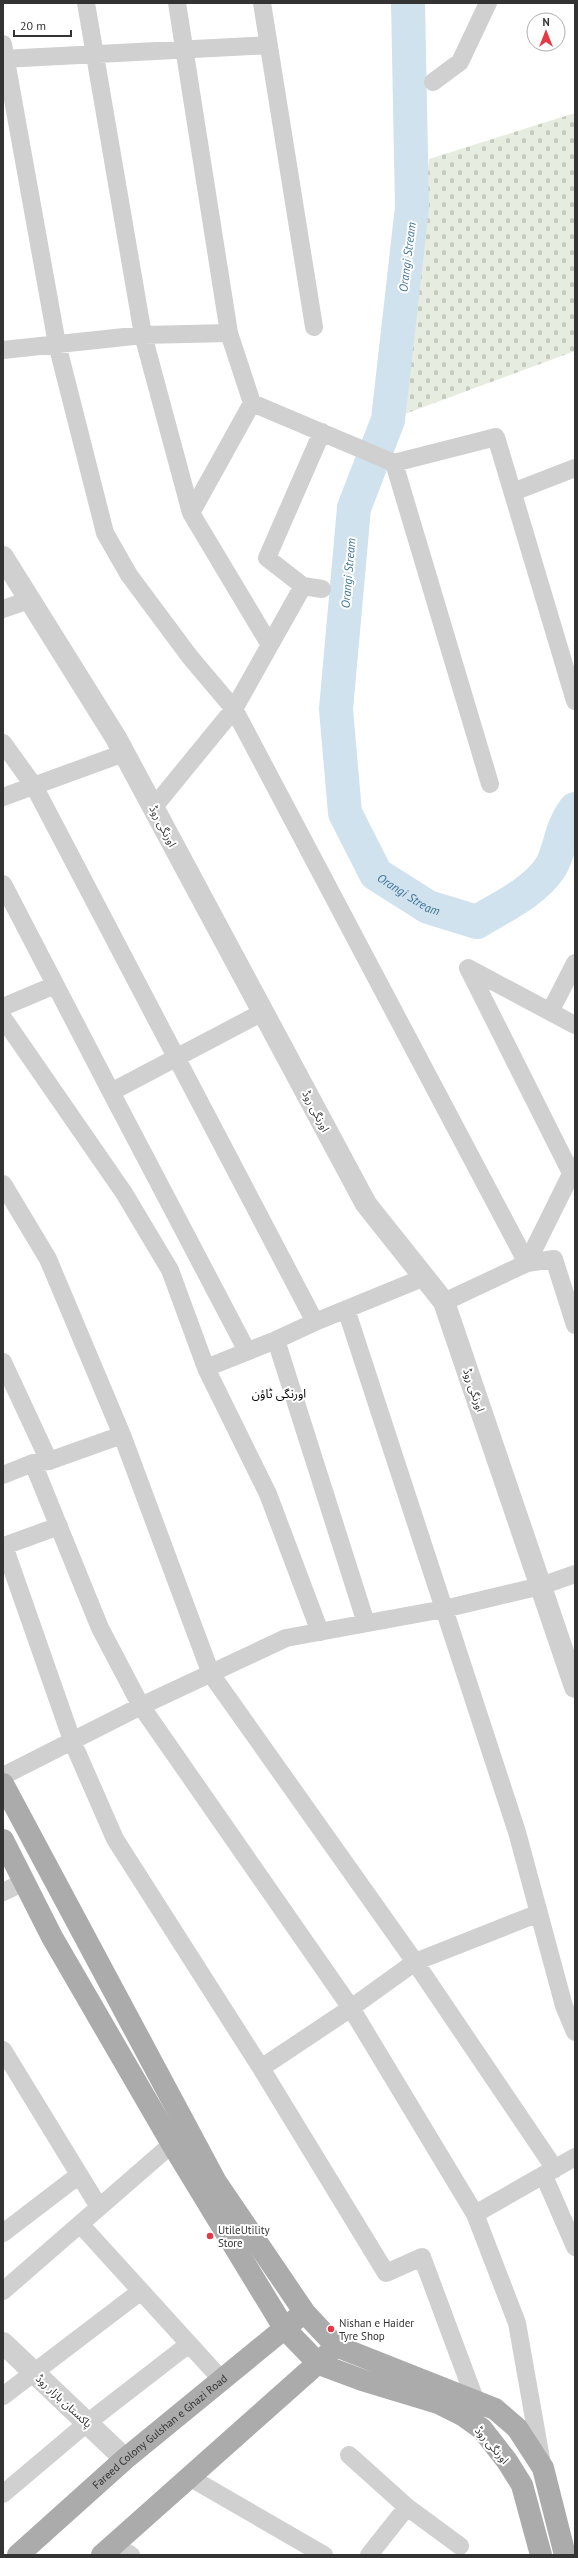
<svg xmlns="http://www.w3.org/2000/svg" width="578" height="2558" font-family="'PT Sans','Noto Sans Arabic',sans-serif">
  <defs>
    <pattern id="cemetery-stones" width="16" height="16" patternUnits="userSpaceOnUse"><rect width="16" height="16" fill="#e6ecdf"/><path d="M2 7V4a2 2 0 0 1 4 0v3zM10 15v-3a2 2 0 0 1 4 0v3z" fill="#c6cbc0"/></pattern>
  </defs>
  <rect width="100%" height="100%" fill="#fff"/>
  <path fill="url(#cemetery-stones)" d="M575,113v238l-173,64 27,-256z"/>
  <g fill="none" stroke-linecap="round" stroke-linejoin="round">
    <path stroke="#cfe2ee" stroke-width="34" id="s1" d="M408,3l4,204 -24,213 -34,88 -18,201 9,104 31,61 52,33 49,15c24,-15 56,-29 73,-54 11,-17 9,-38 25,-59"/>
    <path stroke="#d0d0d0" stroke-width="18" d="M86,3l57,332 48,178 61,-110 -23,-70 -52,-330
      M262,3l52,324
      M3,44l54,300 48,189 24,42 61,82 44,52 293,554 -83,39
      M3,59l266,-14
      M433,82l27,-20 28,-59
      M3,350l140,-15 86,-2
      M252,403l142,60 102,-26 79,264
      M394,463l96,321
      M513,492l62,-24
      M191,513l79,132
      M303,586l-36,-28 55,-126
      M3,609l26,-9
      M3,743l31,43 281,536 110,-45
      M3,797l121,-44
      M153,808l81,-99 69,-123 19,3
      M3,884l108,208 152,-80
      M3,1007l52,-22
      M550,1012l25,-49
      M3,1018l121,175 46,77 36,98 70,-28
      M575,1025l-107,-57 103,205 4,3
      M111,1092l136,259
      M575,1166l-48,97 27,-4 21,66
      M3,1184l45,75 74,176 -73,26 -16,2 -30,12
      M346,1309l171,523 47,174 11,26
      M315,1322l-39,18 90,283
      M3,1362l46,99
      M206,1368l62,126 52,138
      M122,1435l89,239 204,288 140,207
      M33,1463l67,165 41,78 210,302 124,206 42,109 25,141
      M59,1526l-55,20 69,197 42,96 146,229 125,205 36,-16 57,153
      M3,1776l138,-70 145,-68 158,-29 97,-23 34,-12
      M3,1892l21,-10
      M3,2050l96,157
      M261,2068l90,-60 64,-46 124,-49
      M544,2176l31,71
      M475,2214l100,-57
      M80,2224l141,155
      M3,2233l76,-58
      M3,2291l169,-147
      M3,2396l138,-105
      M349,2455l58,52 53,39
      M189,2477l135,78
      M3,2494l84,-71 102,-79
      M113,2545l18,10
      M369,2555l38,-48"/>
    <path stroke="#d0d0d0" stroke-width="22" d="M3,557l113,181 250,466 78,98 131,385
      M3,2343l122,116"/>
    <g stroke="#ababab" stroke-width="22">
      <path d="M3,1784l213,398 89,131 31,33 159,63 22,19 26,40 22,87"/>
      <path d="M3,1840l49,97 120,207 112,184 35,36 43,16 76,23 26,13 18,13 25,32 15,24 19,70"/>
      <path id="s2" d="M18,2555l107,-96 171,-140"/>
      <path d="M102,2555l226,-201"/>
    </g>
  </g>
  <g fill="#e63946" stroke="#fff" stroke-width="1.5">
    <circle cx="210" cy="2236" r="4"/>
    <circle cx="331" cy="2329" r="4"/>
  </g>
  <g text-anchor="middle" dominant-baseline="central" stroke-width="4" stroke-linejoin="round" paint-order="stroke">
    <g font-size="11" fill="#333" stroke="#fff">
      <text transform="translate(163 826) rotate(62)">اورنگی روڈ</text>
      <text transform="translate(316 1111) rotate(62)">اورنگی روڈ</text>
      <text transform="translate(474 1390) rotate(71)">اورنگی روڈ</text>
      <text transform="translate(64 2401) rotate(43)">پاکستان بازار روڈ</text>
      <text stroke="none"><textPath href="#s2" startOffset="188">Fareed Colony Gulshan e Ghazi Road</textPath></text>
      <text transform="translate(492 2445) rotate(49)">اورنگی روڈ</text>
    </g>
    <g font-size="11" fill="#333" stroke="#fff" text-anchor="start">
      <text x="218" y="2230">UtileUtility<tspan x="218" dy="13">Store</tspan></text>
      <text x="339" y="2323">Nishan e Haider<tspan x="339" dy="13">Tyre Shop</tspan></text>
    </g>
    <g font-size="12" font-style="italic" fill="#3f7597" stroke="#fff">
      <text transform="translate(407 257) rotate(-83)">Orangi Stream</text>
      <text transform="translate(348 573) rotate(-85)">Orangi Stream</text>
      <text stroke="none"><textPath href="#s1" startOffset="926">Orangi Stream</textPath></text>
    </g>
    <g font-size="12" fill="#000" stroke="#fff">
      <text x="279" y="1393">اورنگی ٹاؤن</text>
    </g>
  </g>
  <rect width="578" height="2558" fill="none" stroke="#333333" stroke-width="8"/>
  <g transform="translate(546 32)"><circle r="19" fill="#ffffff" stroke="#adadad"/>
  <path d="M0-3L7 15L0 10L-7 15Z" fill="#e63946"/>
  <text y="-6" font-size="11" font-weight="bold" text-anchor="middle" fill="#333333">N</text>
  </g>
  <path d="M14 30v6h57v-6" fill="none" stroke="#333333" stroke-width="2"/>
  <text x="20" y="30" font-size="12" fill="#333333" stroke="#ffffff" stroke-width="3" paint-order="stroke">20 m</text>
</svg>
